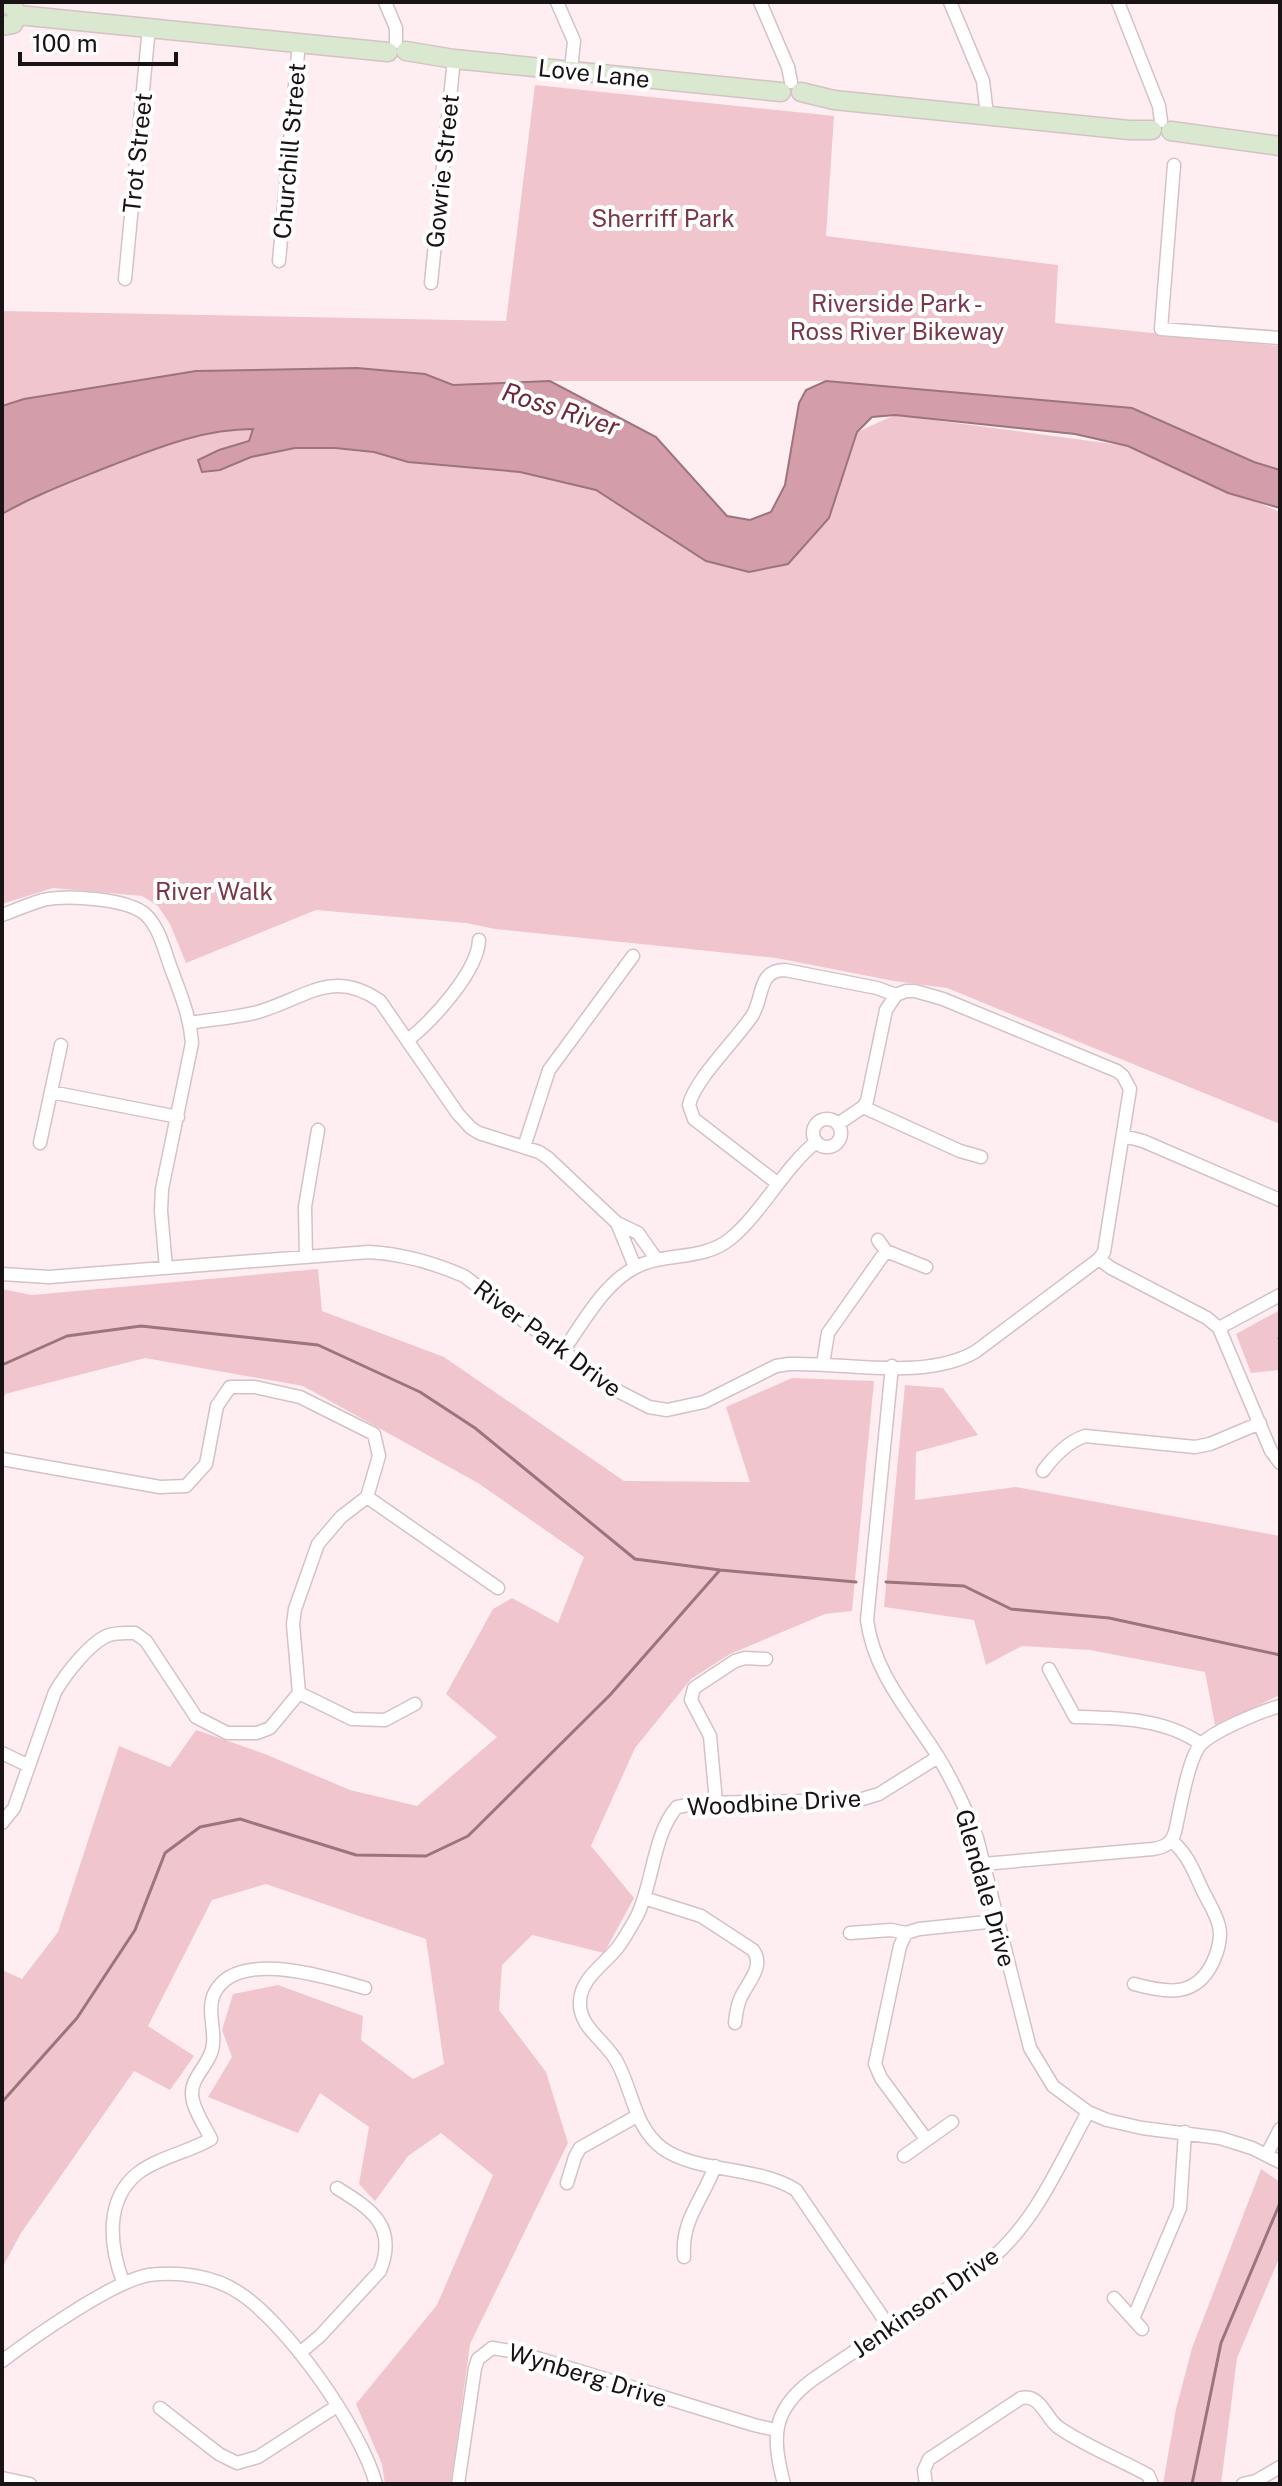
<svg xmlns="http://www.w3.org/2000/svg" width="1282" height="2486" font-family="'Public Sans',sans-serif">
  <rect width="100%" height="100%" fill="#feeef1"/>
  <path fill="#f1c5ce" d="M535,85l299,31 -8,120 232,29 -3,58 225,23v124l-26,-8 -122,-54 -306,-27h-276l-97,4 -28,-11 -68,-6 -161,3 -172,28 -22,7v-95l504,10z
    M895,415l233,31 152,66v612l-333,-136 -53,-7 -118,-23 -281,-29 -29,-6 -150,-13 -130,53 -16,-39 -12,-18 -16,-10 -89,-8 -51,16v-390c35,-20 71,-33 108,-48 48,-18 92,-37 144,-37l-5,12 -30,9 1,20 31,-13 44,-9h40l39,4 34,10 112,10 76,18 154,82 79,-54 28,-86z
    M318,1269l4,42 122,46 180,124 126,1 -24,-75 66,-29 82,3 -22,230 -27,3 -95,40 -39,25 -56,69 -44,98 43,52 -30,55 -72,-18 -30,30 -3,45 47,62 22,71 -98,201 -19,140h-66l-3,-20 -26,-60 81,-99 56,-130 -52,-42 -33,23 -33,45 -16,-17 10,-57 -49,-34 -22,40 -90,-36 24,-40 -10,-27 11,-36 45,-9 85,31 -2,24 52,39 31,-15 -18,-125 -160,-55 -54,16 -64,126 46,30 -24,34 -36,-19 -113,162 -19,35v-298l20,9 36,-47 61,-186 51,21 26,-37 69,24 85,36 67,16 80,-69 -51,-43 47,-85 19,-11 46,25 26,-66 -106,-74 -175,-97 -158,-28 -140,36 -3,13v-118l30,6z
    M1280,1310v60l-29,3 -15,-39z
    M905,1385l38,3 35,47 -62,17 -1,48 101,-13 264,49v159l-65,30 -10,-53 -115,-22 -68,-4 -36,19 -12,-45 -90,-13z
    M1261,2169l19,13v74l-43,102 -16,126h-58l13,-75 16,-61z"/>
  <path fill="#d39da9" stroke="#9c747d" stroke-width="2" d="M357,368l68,6 28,11 97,-4 106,56 71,79 23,4 21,-8 14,-27 14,-82 7,-13 20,-9 306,27 122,54 26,8v38l-52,-15 -100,-47 -53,-12 -180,-19 -23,2 -15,15 -28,86 -41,46 -39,8 -43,-11 -110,-71 -76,-18 -112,-10 -34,-10 -39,-4h-40l-44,9 -31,13 -18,2 -4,-12 21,-10 30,-9 4,-12c-51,0 -96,19 -143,37 -37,15 -73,28 -108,48v-108l22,-7 172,-28z"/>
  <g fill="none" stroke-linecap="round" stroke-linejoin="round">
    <path stroke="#9c747d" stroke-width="3" d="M1279,1338h1
      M2,1365l65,-29 74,-10 177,19 102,47 55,36 160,131 85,11 136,12
      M886,1582l78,4 47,23 98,9 171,37
      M2,2102l75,-84 58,-88 30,-77 35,-26 40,-8 116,36 70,1 42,-20 142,-141 110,-125
      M1192,2484l29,-141 59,-140"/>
    <g stroke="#d4c2c5" stroke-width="15">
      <path id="street" d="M385,2l11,26v14
        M557,2l17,39 -3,29
        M760,2l28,65 3,15
        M950,2l33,79 4,34
        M1118,2l41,104 2,15
        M1174,165l-13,164 119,9
        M279,261l20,-219
        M125,279l24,-252
        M431,283l23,-224
        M2,915c14,-5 27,-11 41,-15 24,-5 85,-2 103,15 14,13 19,38 26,56 9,24 18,46 20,72l-30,146 -1,22 5,57
        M190,1023c23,-4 46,-5 68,-11 48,-14 74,-44 122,-11l78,113 13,14 8,5 60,19 9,6 69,65 21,10 19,27
        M408,1040c25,-20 70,-69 71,-100
        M51,1092l127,25
        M863,1107l97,44 21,6
        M813 1133a14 14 0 1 1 28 0a14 14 0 1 1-28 0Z
        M838,1124l25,-17 4,-6 19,-91 10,-15
        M1124,1136l19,5 137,59
        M40,1143l21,-98
        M524,1147l25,-77 84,-114
        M777,1183l-83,-64 -5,-14c6,-26 47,-65 63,-89 12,-18 5,-46 33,-46l92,18 19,7
        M617,1223l18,44
        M878,1240l8,11 40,16
        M306,1257l-1,-50 13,-77
        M1099,1259l12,9 96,50 12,10 52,123 9,12
        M2,1274l47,3 320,-25c34,2 63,10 95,24l150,113 35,18 18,3 37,-8 72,-36 13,-2c58,-2 134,17 186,-12l124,-93 5,-7 26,-163 -7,-13 -6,-5 -174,-72 -28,-8h-9l-10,4
        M1219,1328l61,-33
        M563,1351c20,-28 41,-68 73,-84 29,-15 67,-6 94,-28 31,-25 53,-70 86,-97
        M823,1364l5,-31 58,-82
        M892,1366l-25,254c7,53 42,91 70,135 16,26 29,54 40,83l53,210 23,38 35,26 19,8 35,8 78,10 32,10 28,14
        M2,1459l158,28 26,-1 20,-22 11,-58 13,-19h25l45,10 74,37 5,22 -12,41 -26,20 -23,27 -23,65 -2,15 6,69 -29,35 -13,5h-30l-31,-16 -50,-76 -11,-8c-8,0 -17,-1 -26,2 -19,7 -44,40 -54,57l-41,116 -12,15
        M1043,1471c11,-15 24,-29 42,-35l110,11 15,-3 50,-21
        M367,1497l131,91
        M1049,1669l26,48c42,1 90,1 126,27
        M299,1693l53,26 33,1 30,-16
        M2,1753l27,13
        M716,1802l-6,-66 -19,-36 3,-12 41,-27 10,-3 21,1
        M983,1864l170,-15c12,-2 18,-5 22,-17 5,-22 12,-66 23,-84 9,-15 64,-37 82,-42
        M644,1898l57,18 52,34c12,16 -5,32 -12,47 -4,8 -5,17 -6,26
        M850,1933l41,-3 15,3 13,-4 78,-8
        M906,1933l-6,13 -25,118 6,14 45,61
        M1134,1984c33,9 62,14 79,-22 5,-11 9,-23 6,-36 -3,-13 -12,-26 -18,-39 -8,-18 -14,-33 -29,-46
        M1267,2154l13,-25
        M904,2156l48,-34
        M567,2183l8,-26 5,-9 57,-32
        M684,2257c-3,-38 19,-57 31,-91
        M123,2282c-13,-35 -19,-82 15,-109 21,-16 51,-21 73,-34 -6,-13 -19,-31 -19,-45 -1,-18 20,-31 21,-50 2,-16 -6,-34 1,-50 22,-47 115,-16 151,-6
        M1114,2298l28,31
        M1133,2319l47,-111 5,-76
        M890,2328l-94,-138c-37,-24 -100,-17 -134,-42 -28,-21 -29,-57 -45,-86 -11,-21 -39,-35 -37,-61 1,-23 25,-37 38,-54 7,-9 13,-20 19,-31 16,-32 16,-82 40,-109l22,-4 160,-3 20,-6 59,-37
        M301,2352l19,-16 60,-65c18,-45 -9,-62 -43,-83
        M2,2361c32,-24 111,-80 147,-86 30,-4 64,1 89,17 49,31 123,137 138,192
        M160,2408l59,46 18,9 21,-6 79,-51
        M2,2478l28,6
        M458,2484l17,-116 3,-9 14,-11 25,4 237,73 22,5
        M784,2484c-12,-47 -13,-73 28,-104l179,-121c45,-38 69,-96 97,-147
        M926,2484l-2,-14 5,-11 92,-61c20,-4 24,19 37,29 27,19 61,32 90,48l4,9
        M1243,2484l13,-3 24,-14"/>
    </g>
    <g stroke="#d4c2c5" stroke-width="21">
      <path id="secondary" d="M2,3l11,3 5,9 -5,9 -11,2
        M18,15l370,37
        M406,51l48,8 327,33
        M801,92l33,8 295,30h23
        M1171,131l109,15"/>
    </g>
    <use href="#street" stroke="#fff" stroke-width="12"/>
    <use href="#secondary" stroke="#dae8d0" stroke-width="18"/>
  </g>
  <g text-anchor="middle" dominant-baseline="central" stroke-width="8" stroke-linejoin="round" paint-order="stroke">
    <g font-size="24" fill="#1a1315" stroke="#fff">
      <text transform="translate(594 73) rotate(6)">Love Lane</text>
      <text transform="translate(289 151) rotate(-85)">Churchill Street</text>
      <text transform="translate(137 153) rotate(-84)">Trot Street</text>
      <text transform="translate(442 171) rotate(-84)">Gowrie Street</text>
      <text transform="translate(548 1338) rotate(37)">River Park Drive</text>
      <text transform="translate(774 1802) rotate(-3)">Woodbine Drive</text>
      <text transform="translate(986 1888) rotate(74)">Glendale Drive</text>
      <text transform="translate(925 2302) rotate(-35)">Jenkinson Drive</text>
      <text transform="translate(588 2375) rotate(17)">Wynberg Drive</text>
    </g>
    <g font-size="24" fill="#7b3749" stroke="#fff">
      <text x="663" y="218">Sherriff Park</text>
      <text x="897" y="303">Riverside Park -<tspan x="897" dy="28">Ross River Bikeway</tspan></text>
      <text x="214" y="891">River Walk</text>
    </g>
    <g font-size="26" font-style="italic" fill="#6d2a3d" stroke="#fff">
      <text transform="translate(561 409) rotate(18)">Ross River</text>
    </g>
  </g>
  <rect width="1282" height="2486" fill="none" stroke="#1a1315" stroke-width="8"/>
  <path d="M20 52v12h156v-12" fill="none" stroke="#1a1315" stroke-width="4"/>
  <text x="32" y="52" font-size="24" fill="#1a1315" stroke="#ffffff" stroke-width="6" paint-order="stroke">100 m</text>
</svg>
